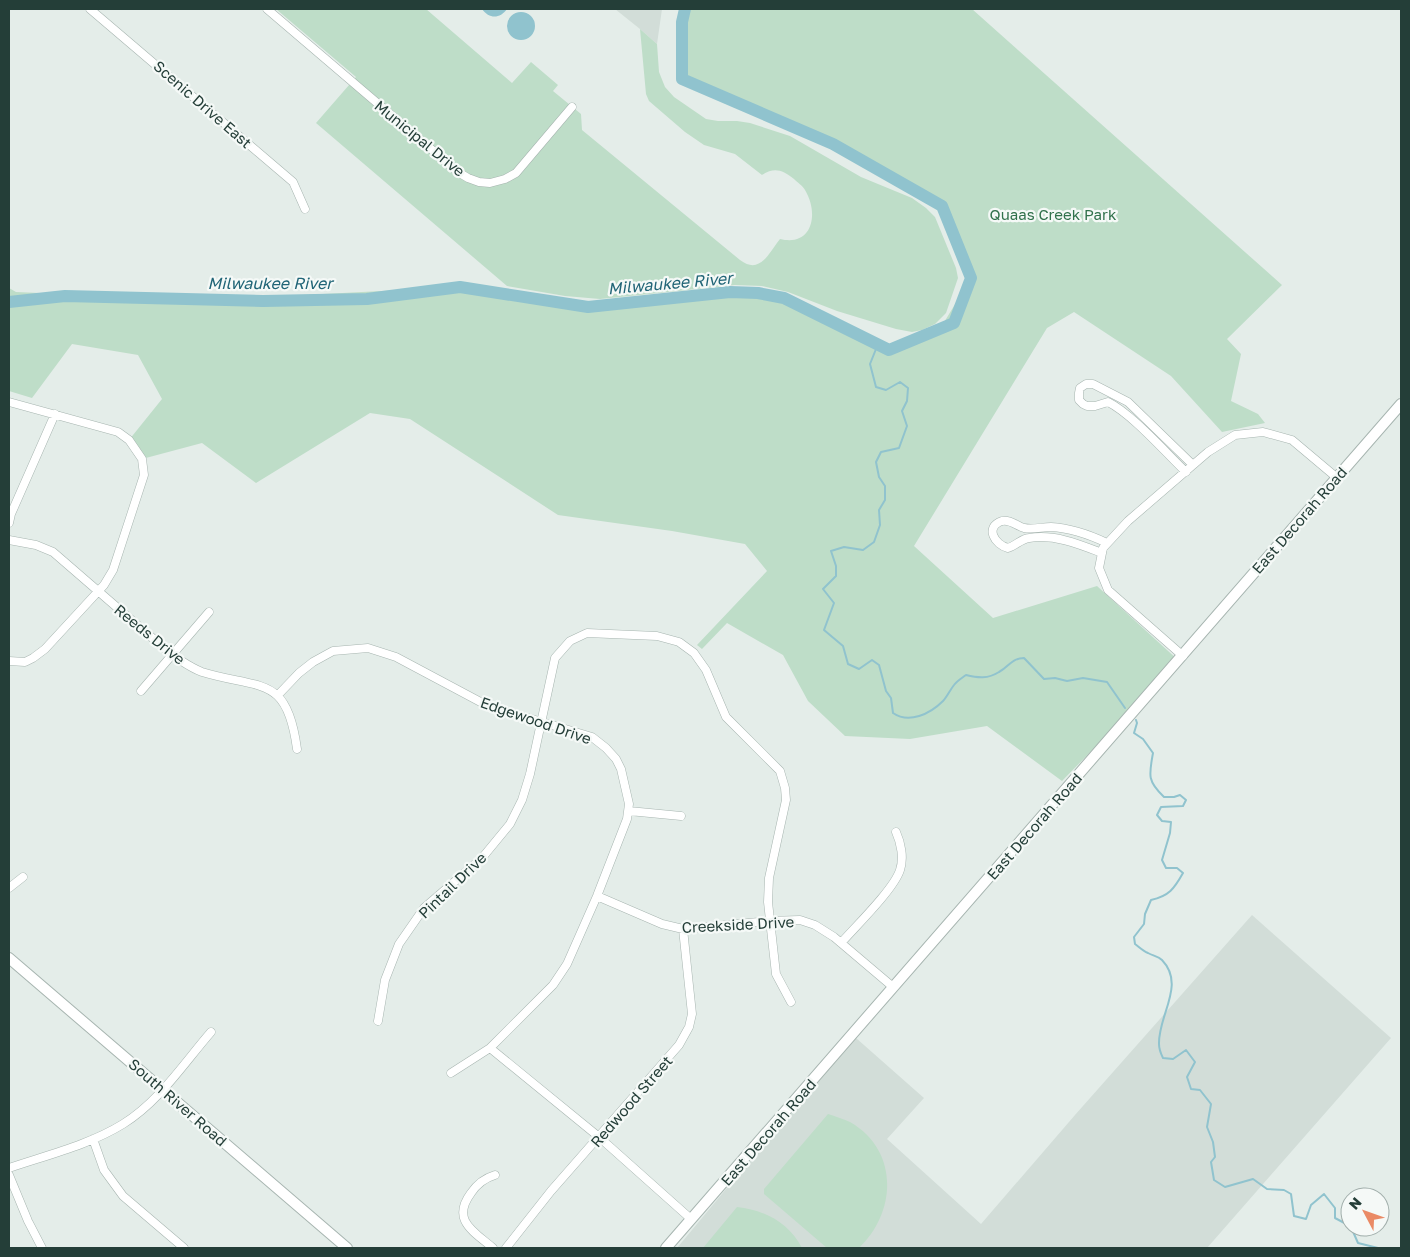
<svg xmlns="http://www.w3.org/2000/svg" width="1410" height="1257" font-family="'Golos Text',sans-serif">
  <rect width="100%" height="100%" fill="#e4ede9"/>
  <path fill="#d2ddd8" d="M615,9h47l-5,35 -17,-15z
    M1252,915l139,123 -184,210h-530l69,-83 110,-127 68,60 -37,41 94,85 94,-109z"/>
  <path fill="#beddc8" d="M276,9h150l86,74 19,-21 27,23 -5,6 28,23 1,16 158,130c20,15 28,-6 40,-21 33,8 39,-26 25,-49 -2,-4 -8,-8 -11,-11 -12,-9 -19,-12 -32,-4l-27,-21 -31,-9 -19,-13 -36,-31 -3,-7 -6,-65 17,15 2,28 6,15 9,10 32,22 12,2h19l13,2 40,13 71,41 51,21 14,10 9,9 21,51 2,10 -12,35 -11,11 -13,6 -10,2 -16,-3 -59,-18 -49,-19 -26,-6 -27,-1 -135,14 -35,-3 -58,-10 -191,-163 40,-46z
    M685,9h287l310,276 -55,54 14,15 -10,47 27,13 7,9 -43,9 -51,-56 -97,-64 -27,16 -133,218 79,72 104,-32 82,75 -117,120 -75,-55 -77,13 -65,-3 -37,-35 -25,-46 -56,-32 -25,26 -5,-4 70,-74 -22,-27 -73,-13 -114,-16 -148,-96 -40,-6 -114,70 -54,-40 -60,16 -13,-19 33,-41 -24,-44 -66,-11 -40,54 -23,-7v-103l7,4 188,8 256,-13 128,20 99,-12 43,-3 28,1 26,5 105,52 54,-26 28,-46 -29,-72 -109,-62 -151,-65v-57z
    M828,1114c7,2 15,5 22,8 49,28 47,90 9,126h-32l-63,-54v-5z
    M737,1207c28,3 52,16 65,41h-99z"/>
  <path fill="#90c3ce" d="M482,9h25c-7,10 -18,10 -25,0z
    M507 26a14 14 0 1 1 28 0a14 14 0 1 1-28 0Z"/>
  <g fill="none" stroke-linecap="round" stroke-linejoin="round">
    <path stroke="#90c3ce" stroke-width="2" d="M878,344l-8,20 6,23 10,3 14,-8 8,6 -1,13 -5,10 5,15 -8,22 -18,4 -5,10 3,15 6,9v14l-6,10 1,15 -6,17 -11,8 -19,-3 -13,4 5,15v10l-13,13 11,14 -10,27 19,16 5,18 11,5 13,-9 7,5 7,26 5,7 2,15c16,11 37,1 50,-12 4,-4 7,-11 11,-16 3,-4 8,-7 12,-10 12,3 22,4 33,-3 11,-6 11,-13 25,-14l20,21 11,-1 12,3 16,-3 24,4 18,26
      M1136,720l1,3 -3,10 9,6 10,14c-4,22 -6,28 11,44h10l6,-2 6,5 -3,6 -22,1 -4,8 5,6 9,1 -1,11 -8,27 4,8h11l6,5c-9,16 -14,23 -32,27l-6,14 -1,10 -10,13 1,7c4,3 8,7 13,9 5,3 10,3 14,7 24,25 -4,55 -3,84 0,4 2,10 4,14l10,1 13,-9 9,12 -8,15 4,12 9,1 11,14 -4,23 6,15 2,15 -4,5 3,18 11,7 28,-8 14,10 17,1 7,4 3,22 12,3 5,-14 13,-11 11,14v10l15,8
      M1351,1227l7,16 20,5"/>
    <path stroke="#90c3ce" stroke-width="12" d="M9,302l56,-6 198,5 104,-2 93,-12 128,20 142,-15 28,1 26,5 105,52 65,-27 17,-45 -29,-72 -109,-62 -151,-65v-57l3,-13"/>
    <g stroke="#a7b5b0" stroke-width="9">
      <path id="minor" d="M90,9l203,173 12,27
        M267,9l191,163 10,6 11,4 11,1 15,-4 11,-6 56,-66
        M9,402l109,30 11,8 13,19 2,16 -31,95 -9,15 -59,64 -12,9 -8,4 -16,-1
        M1186,472c-21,-20 -54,-58 -78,-70l-13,4h-8l-4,-2 -4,-4v-7l1,-5 6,-4h7l35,18 65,63
        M9,523l2,-9 44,-100
        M9,540l27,5 17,7 119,103c10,6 19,13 30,17 59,18 85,2 95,77
        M1102,553c-23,-9 -47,-19 -73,-15 -8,1 -14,8 -21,10 -13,-3 -24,-21 -6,-27 8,-2 15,5 22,7 9,2 18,-1 27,-1 20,1 39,8 56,16
        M1183,656l-75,-66 -9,-22 4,-20 25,-27 80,-69 27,-17 28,-3 29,8 44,37
        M141,691l68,-79
        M278,695l21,-22 14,-11 20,-11 35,-3 28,9 92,49 104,31 14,11 10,11 5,10 8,35 -2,15 -30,77 -30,68 -14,21 -63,63 -39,25
        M629,811l52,5
        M9,888l14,-11
        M597,896l65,28 21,5 86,-8 31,-1 15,5 19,12 59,50
        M841,943c15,-17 53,-54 59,-73 4,-12 1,-27 -4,-38
        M378,1021l7,-41 14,-36 25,-36 58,-50 28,-34 12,-24 8,-26 25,-116 15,-17 17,-8 70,3 22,6 15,11 12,17 20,47 54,54 5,17 1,12 -17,78 -1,24 8,72 15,28
        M490,1048l109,89 92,82
        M93,1139l11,31 19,26 61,52
        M9,1168c38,-13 80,-23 114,-44 36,-22 61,-61 88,-92
        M9,1175l19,46 14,27
        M493,1248c-20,-17 -42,-28 -22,-55 6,-9 14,-15 24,-18
        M506,1248l45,-57 128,-146 10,-18 3,-13 -9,-85"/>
    </g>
    <g stroke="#a7b5b0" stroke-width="12">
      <path id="tertiary" d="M9,958l338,290
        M666,1248l735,-844"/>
    </g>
    <use href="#minor" stroke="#fff" stroke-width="8"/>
    <use href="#tertiary" stroke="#fff" stroke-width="10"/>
  </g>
  <g text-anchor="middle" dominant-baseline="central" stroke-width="4.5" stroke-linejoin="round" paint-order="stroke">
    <g font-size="15" fill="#243e38" stroke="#f5f9f7">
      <text transform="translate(203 104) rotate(41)">Scenic Drive East</text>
      <text transform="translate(420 138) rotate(39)">Municipal Drive</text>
      <text transform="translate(1299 520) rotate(-49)">East Decorah Road</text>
      <text transform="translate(150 634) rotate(39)">Reeds Drive</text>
      <text transform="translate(536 720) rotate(19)">Edgewood Drive</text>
      <text transform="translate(1034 826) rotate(-49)">East Decorah Road</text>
      <text transform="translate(452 885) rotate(-44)">Pintail Drive</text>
      <text transform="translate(738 924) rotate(-3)">Creekside Drive</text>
      <text transform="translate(631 1101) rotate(-49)">Redwood Street</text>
      <text transform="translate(178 1102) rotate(41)">South River Road</text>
      <text transform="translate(768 1132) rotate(-49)">East Decorah Road</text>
    </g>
    <g font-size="15" fill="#31724c" stroke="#f5f9f7">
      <text x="1053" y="214">Quaas Creek Park</text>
    </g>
    <g font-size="16" font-style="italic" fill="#216577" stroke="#f5f9f7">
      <text x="270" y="283">Milwaukee River</text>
      <text transform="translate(670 283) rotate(-5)">Milwaukee River</text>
    </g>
  </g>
  <rect width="1410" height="1257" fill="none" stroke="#243e38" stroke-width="20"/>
  <g transform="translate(1365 1212) rotate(311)"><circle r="24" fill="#f5f9f7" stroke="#a1aeab"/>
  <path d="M0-4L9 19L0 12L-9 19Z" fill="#ea8a65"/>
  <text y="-8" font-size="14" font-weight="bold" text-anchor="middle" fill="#243e38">N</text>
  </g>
</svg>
